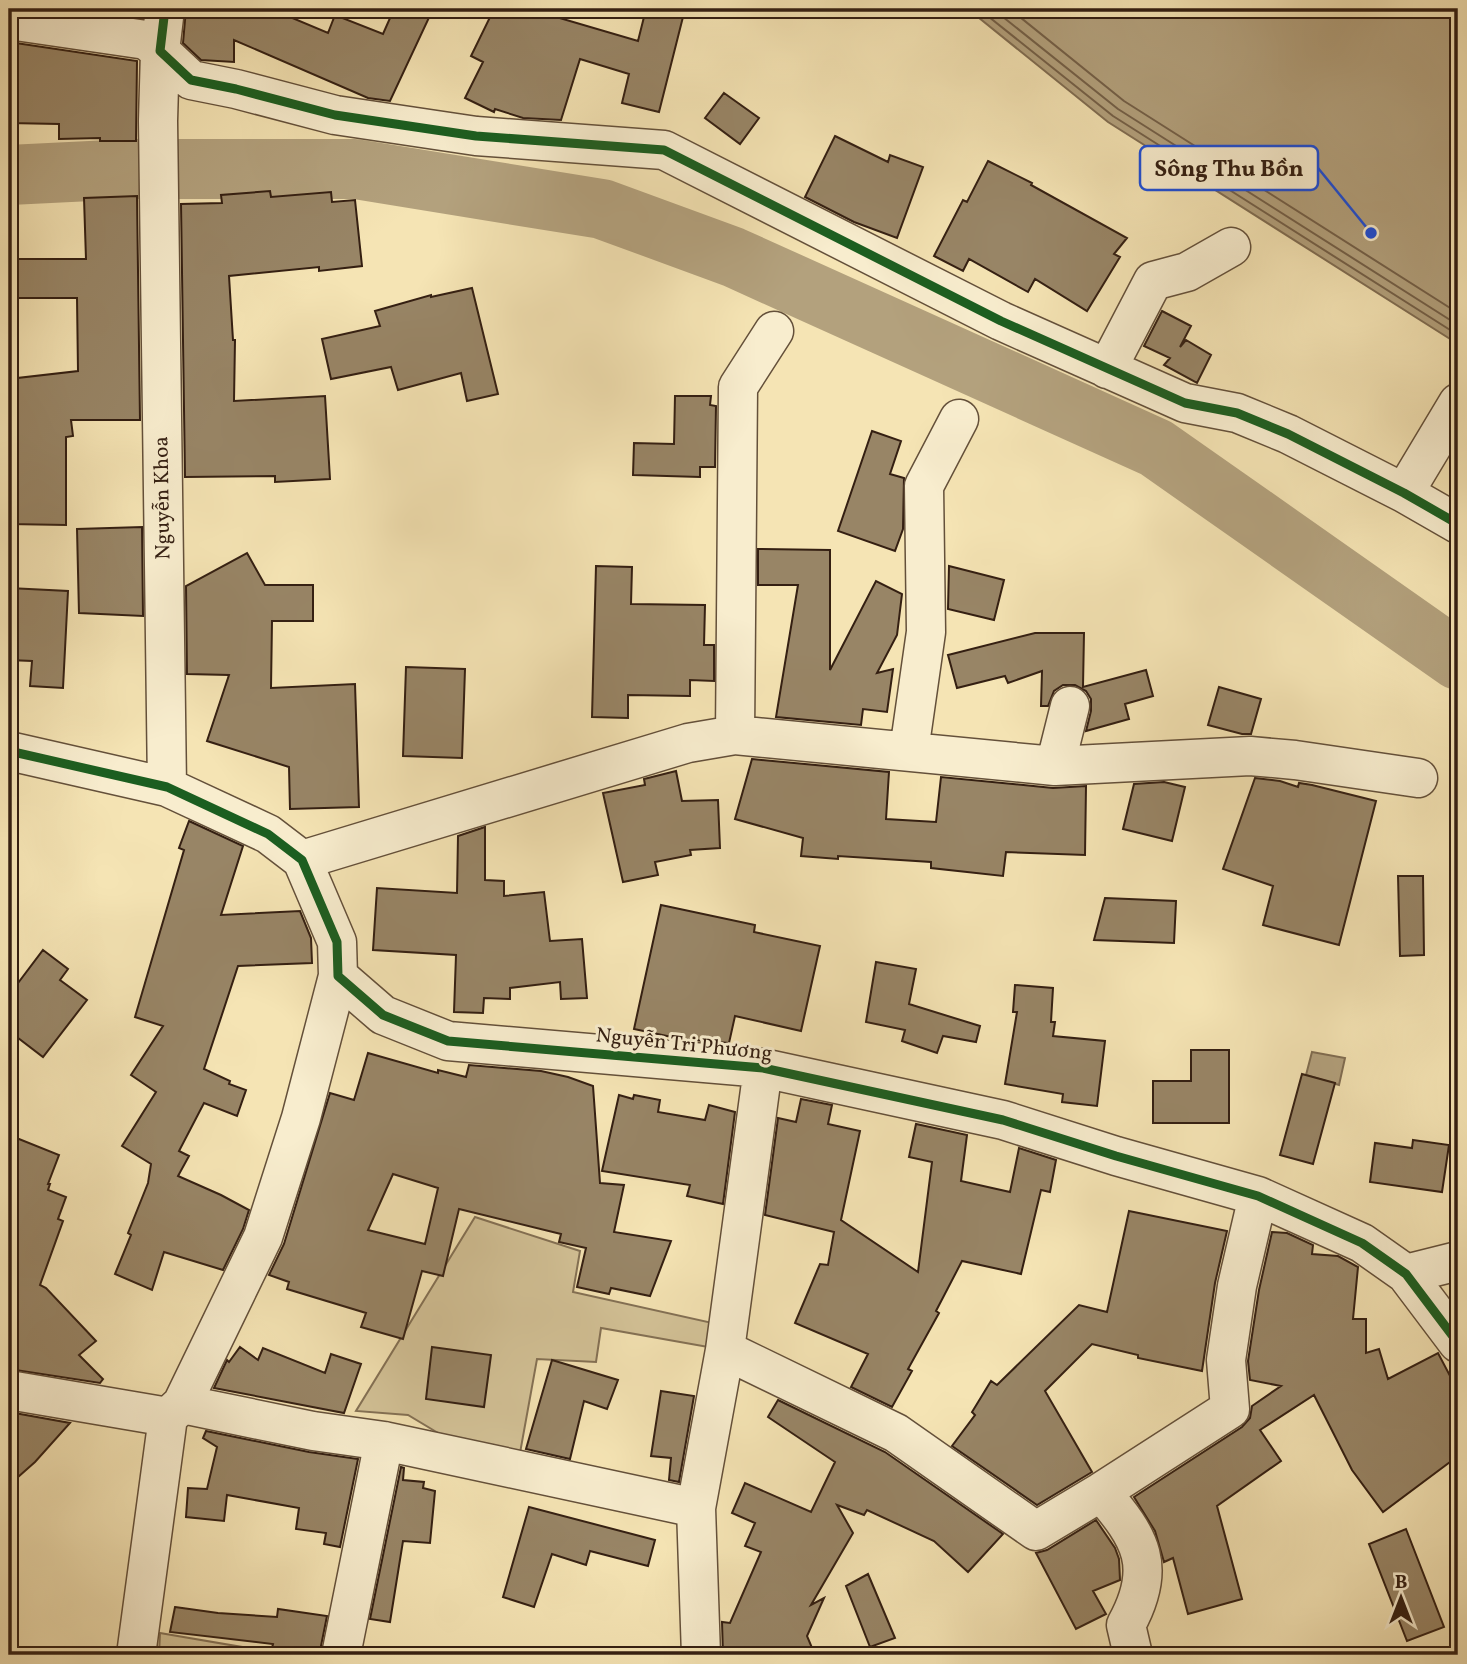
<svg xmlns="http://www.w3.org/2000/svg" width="1467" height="1664" font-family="Vollkorn,serif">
  <rect width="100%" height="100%" fill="#f5e4b4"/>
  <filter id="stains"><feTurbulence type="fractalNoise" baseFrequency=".00286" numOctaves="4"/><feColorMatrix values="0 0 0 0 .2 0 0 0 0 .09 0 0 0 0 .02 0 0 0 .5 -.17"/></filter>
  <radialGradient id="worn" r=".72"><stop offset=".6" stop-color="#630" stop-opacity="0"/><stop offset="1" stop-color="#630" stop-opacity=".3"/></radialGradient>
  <path fill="#d4c398" stroke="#847155" stroke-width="2" d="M475,1217l105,34 -7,41 144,32 8,26 -124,-22 -5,34 -59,-3 -17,94 -32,10 -80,-48 -52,-4z
    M160,1633l129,22h-130z"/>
  <path fill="#b3a17d" stroke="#806d52" stroke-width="2" d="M968,9h490v335l-350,-222z
    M1312,1052l33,6 -6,27 -33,-10z"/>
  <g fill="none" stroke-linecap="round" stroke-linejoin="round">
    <path stroke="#746048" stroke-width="2" d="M979,9l134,107 345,219
      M993,9l125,100 340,216
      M1010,9l114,92 334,212"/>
    <path stroke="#b3a17d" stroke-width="60" d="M9,175l122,-6h224l247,40 131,48 423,191 302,212"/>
  </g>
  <path fill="#988566" stroke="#341f12" stroke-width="2" fill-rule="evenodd" d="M186,9h85l57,24 7,-18 48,19 11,-25h39l-43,92 -22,-3 -134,-58v22l-33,-2 -18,-17z
    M494,9h35l109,32 8,-32h39l-26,103 -37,-9 7,-29 -49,-15 -19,61 -38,-2 -28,-9 -1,3 -29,-14 18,-36 -12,-6z
    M9,42l128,19 -1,80h-36v-3l-41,1v-15l-50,-1z
    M724,93l35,25 -19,26 -35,-26z
    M835,136l53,26 2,-7 33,12 -26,71 -43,-16 -49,-25z
    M988,161l44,22 -1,2 96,53 -13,16 6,3 -33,54 -52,-32 -7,13 -59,-33 -6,12 -29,-15 29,-56 4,2z
    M270,191l1,6 60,-5 1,10 23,-2 7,66 -43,5v-4l-90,9 4,64h2l-1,61 91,-5 5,83 -55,3v-6l-90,1 -4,-273 41,-1 -1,-8z
    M137,196l3,224h-69l2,16 -7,1v88l-57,-1v-145l69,-8 -1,-73h-68v-39h77l-2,-61z
    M472,288l26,106 -31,7 -6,-28 -63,17 -7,-23 -60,12 -9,-40 58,-13 -5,-15 56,-16v2z
    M1162,311l29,15 -11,21 6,-7 25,15 -14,28 -33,-18 6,-7 -26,-12z
    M675,396h36l-1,9 6,1 -1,61h-15v10l-67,-2 1,-32 40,1z
    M872,431l29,10 -11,33 14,4 -1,51 -8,22 -57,-20z
    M142,527l1,89 -64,-3 -2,-84z
    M758,549l72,1v120l46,-89 26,13 -5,41 -20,38 16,-4 -6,43 -24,-3 -2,16 -85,-8 22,-132h-40z
    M247,553l18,32h48v36h-41l-1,67 84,-4 4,123 -69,2 -1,-42 -82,-26 22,-66 -42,-1 -1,-88z
    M596,566l36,1 -1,37 74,1 -1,40h10v36l-24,-1v16l-62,-1v23l-36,-1z
    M949,566l55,14 -10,40 -46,-11z
    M9,588l59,3 -5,97 -33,-2 2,-25 -23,-1z
    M1035,633h49l-1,54 63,-17 7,26 -28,8 4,15 -43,12 5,-20v-12l-5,-8 -11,-6h-12l-9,6 -6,15h-7l1,-35 -34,12 -3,-7 -48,12 -9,-33z
    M406,667l59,2 -3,89 -59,-2z
    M1219,687l42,12 -10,35h-9l-34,-9z
    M752,759l137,13 -3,47 50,3 5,-45 112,11 33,-2 -1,69 -79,-3 -3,24 -72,-8v-6l-93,-6v3l-37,-3 2,-18 -68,-19z
    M676,771l6,30 36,-1 2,48 -30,2 1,5 -36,7 3,13 -35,7 -20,-89 42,-8 -1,-6z
    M1255,778l25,3 18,6 1,-4 13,2 64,16 -37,144 -76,-20 10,-39 -50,-17z
    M1164,782l21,5 -13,54 -49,-12 11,-45z
    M189,821l54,25 -22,69 79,-4 11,27 1,25 -74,3 -34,103 26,12 -1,3 17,6 -9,26 -33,-13 -25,48 10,5 -11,20 43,19 28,15 -6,19 -20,41 -59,-18 -12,38 -37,-16 16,-39 -3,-2 20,-50 3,-19 -29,-18 34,-54 -25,-17 32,-49 -28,-9 49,-167 -5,-2z
    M485,827v53l19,1v15l40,-4 6,49 32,-2 5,59 -26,1 -1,-17 -50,6v11l-26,-1 -1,15 -29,-1 2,-57 -83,-5 4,-62 80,5 1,-57z
    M1398,876h25l1,79 -24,1z
    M1105,898l71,3 -2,42 -80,-3z
    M661,905l94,20 -1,7 66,14 -19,85 -66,-15 -6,27 -48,-4 -47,-10z
    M43,950l25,19 -8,11 27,20 -44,57 -34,-26v-36z
    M876,962l40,7 -7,35 71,22 -4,16 -33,-6 -6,17 -35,-12 3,-11 -39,-8z
    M1015,985l38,3 -2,34h4l-2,14 52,5 -8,65 -35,-4 1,-8 -58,-10 12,-72h-4z
    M1191,1050h38v73h-76v-42h38z
    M368,1053l70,20v-3l28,7 3,-12 72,6 27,6 25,9 7,97 24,2 -10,47 57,9 -21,55 -39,-8 -2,6 -32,-7 9,-39 -27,-6 2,-8 -102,-25 -16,67 -21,-5 -19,68 -42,-12 5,-14 -79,-24 2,-7 -20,-7 15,-31 46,-151 24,7zM393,1174l45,14 -13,56 -57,-14z
    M1302,1074l33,9 -22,81 -33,-9z
    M619,1095l14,4 1,-4 26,5 -2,12 47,8 4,-15 26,7 -12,92 -36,-8 3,-11 -88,-14z
    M801,1099l31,6 -4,19 32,7 -19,89 77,52 14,-110 -23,-5 7,-33 51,11 -6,46 49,11 9,-44 37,12 -6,32 -9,-2 -20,84 -59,-13 -26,50 3,2 -31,56 4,2 -20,36 -41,-20 17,-33 -73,-31 25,-59 8,1 6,-33 -69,-17 13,-97 18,4z
    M9,1135l50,20 -11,29h2l-2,6 18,7 -8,22 5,2 -23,64 6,3 50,53 -17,14 24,24 -3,4 -91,-14z
    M1413,1140l36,5 -7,47 -72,-10 5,-39 37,5z
    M1129,1211l98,20 -12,52 -13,88 -64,-13v-3l-46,-11 -47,47 47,81 -55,33 -85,-59 23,-31 -3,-3 19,-31 6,4 82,-80 28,7z
    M1272,1232l15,1 26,12 -1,9 26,2 20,11 -5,52h13v34l13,-4 9,30 50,-26 20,38v65l-75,56 -31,-42 -38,-75 -54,35 21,31 -64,45 25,93 -54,15 -15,-56 -9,4 -9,-31 -21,-34 108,-70 8,-9 2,-12 29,-20 -31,-6 -2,-19 11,-71z
    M240,1347l18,13 5,-12 62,25 6,-19 30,10 -17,49 -130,-25 13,-28 2,2z
    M432,1347l59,8 -7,52 -58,-8z
    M552,1360l66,20 -11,29 -23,-8 -14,58 -44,-10z
    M661,1391l33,5 -15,86 -10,-2 2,-22 -20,-2z
    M778,1400l107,52 118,82 -35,38 -34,-31 -67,-31 -3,5 -27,-10 16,28 -42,72 13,-7 -17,38 8,19h-92l-1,-33 8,1 31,-71 -16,-6 10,-23 -23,-10 13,-30 66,29 24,-50 -67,-45z
    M9,1412l61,11 -35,39 -26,23z
    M206,1431l103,21 49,7 -18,88 -16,-3 2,-11 -30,-4 3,-21 -72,-13 -3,26 -38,-4 2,-29 19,1 10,-42 -14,-9z
    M401,1467l3,1 -1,12 21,2 -1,6 12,3 -5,52 -27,-2 -13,81 -20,-3z
    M529,1507l126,33 -7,26 -58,-15 -4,14 -34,-11 -18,53 -31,-10z
    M1096,1520l19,28 4,11 1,21 -27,11 13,23 -30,15 -40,-76 11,-3z
    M1406,1529l38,98 -37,14 -38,-97z
    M868,1574l27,64 -25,9 -24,-61z
    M175,1607l43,6 59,4 1,-8 49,7 -7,35 -13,-1v3l-35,-5 1,-4 -103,-12z"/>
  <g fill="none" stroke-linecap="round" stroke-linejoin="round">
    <g stroke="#64503a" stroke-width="41">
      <path id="minor" d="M165,9l-5,42 31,29 45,9 99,26 141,21 188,14 337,171 184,82 52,10 51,21 116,59 54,31
        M9,20l137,20 14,11 -2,70 9,666
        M1107,369l46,-88 34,-9 44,-25
        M1404,493l54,-90
        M735,735l3,-348 36,-56
        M9,751l158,36 101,47 34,26 35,82 1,34 45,39 65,26 315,27 240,52 113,36 142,40 104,47 44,31 52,69
        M909,751l17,-119 -2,-146 35,-67
        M1055,766l15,-60
        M302,860l386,-117 47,-8 320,31 195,-10 45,4 123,18
        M1406,1274l52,-13
        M725,1350l171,83 140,98 65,-39 129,-83 -4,-49 11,-74 21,-90
        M9,1390l159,27 14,-13 131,27 71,10 312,67
        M182,1404l81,-167 38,-119 37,-142
        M1101,1492c40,46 57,75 25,133l7,30
        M136,1655l32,-238
        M341,1655l43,-214
        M701,1655l-5,-147 29,-158 38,-282"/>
    </g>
    <use href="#minor" stroke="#f8edce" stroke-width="38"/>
    <g stroke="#f8edce" stroke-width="13">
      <path id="cycleway" d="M165,9l-5,42 31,29 45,9 99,26 141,21 188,14 337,171 184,82 52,10 51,21 116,59 54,31
        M9,751l158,36 101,47 34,26 35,82 1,34 45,39 65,26 315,27 240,52 113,36 142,40 104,47 44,31 52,69"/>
    </g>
    <use href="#cycleway" stroke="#1b5e20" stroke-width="9"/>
  </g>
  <g text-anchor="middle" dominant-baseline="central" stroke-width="6" stroke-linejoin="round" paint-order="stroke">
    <g font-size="21" fill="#341f12" stroke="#f8edce">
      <text transform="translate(163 498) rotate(-91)">Nguyễn Khoa</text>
      <text transform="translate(684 1045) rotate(6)">Nguyễn Tri Phương</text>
    </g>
  </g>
  <path fill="none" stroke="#1d4ed8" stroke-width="2.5" d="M1371 233L1318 168"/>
  <circle fill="#1d4ed8" stroke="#f8edce" stroke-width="2.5" cx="1371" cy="233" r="7"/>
  <rect fill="#f8edce" stroke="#1d4ed8" stroke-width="2.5" x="1140" y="146" width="178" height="44" rx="7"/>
  <g font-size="23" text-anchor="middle" font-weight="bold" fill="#341f12">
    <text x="1229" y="176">Sông Thu Bồn</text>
  </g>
  <rect width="1467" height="1664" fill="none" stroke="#f5e4b4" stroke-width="35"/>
  <rect x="10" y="10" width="1446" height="1643" fill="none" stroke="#341f12" stroke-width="3.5"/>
  <rect x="18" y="18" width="1432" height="1629" fill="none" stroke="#341f12" stroke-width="2"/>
  <g transform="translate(1401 1598)" stroke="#f8edce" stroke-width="5" paint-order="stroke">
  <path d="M0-5L12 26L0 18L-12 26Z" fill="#341f12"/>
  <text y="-10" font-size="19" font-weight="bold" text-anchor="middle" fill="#341f12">B</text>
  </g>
  <rect width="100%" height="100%" filter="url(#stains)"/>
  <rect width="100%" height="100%" fill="url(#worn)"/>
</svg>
